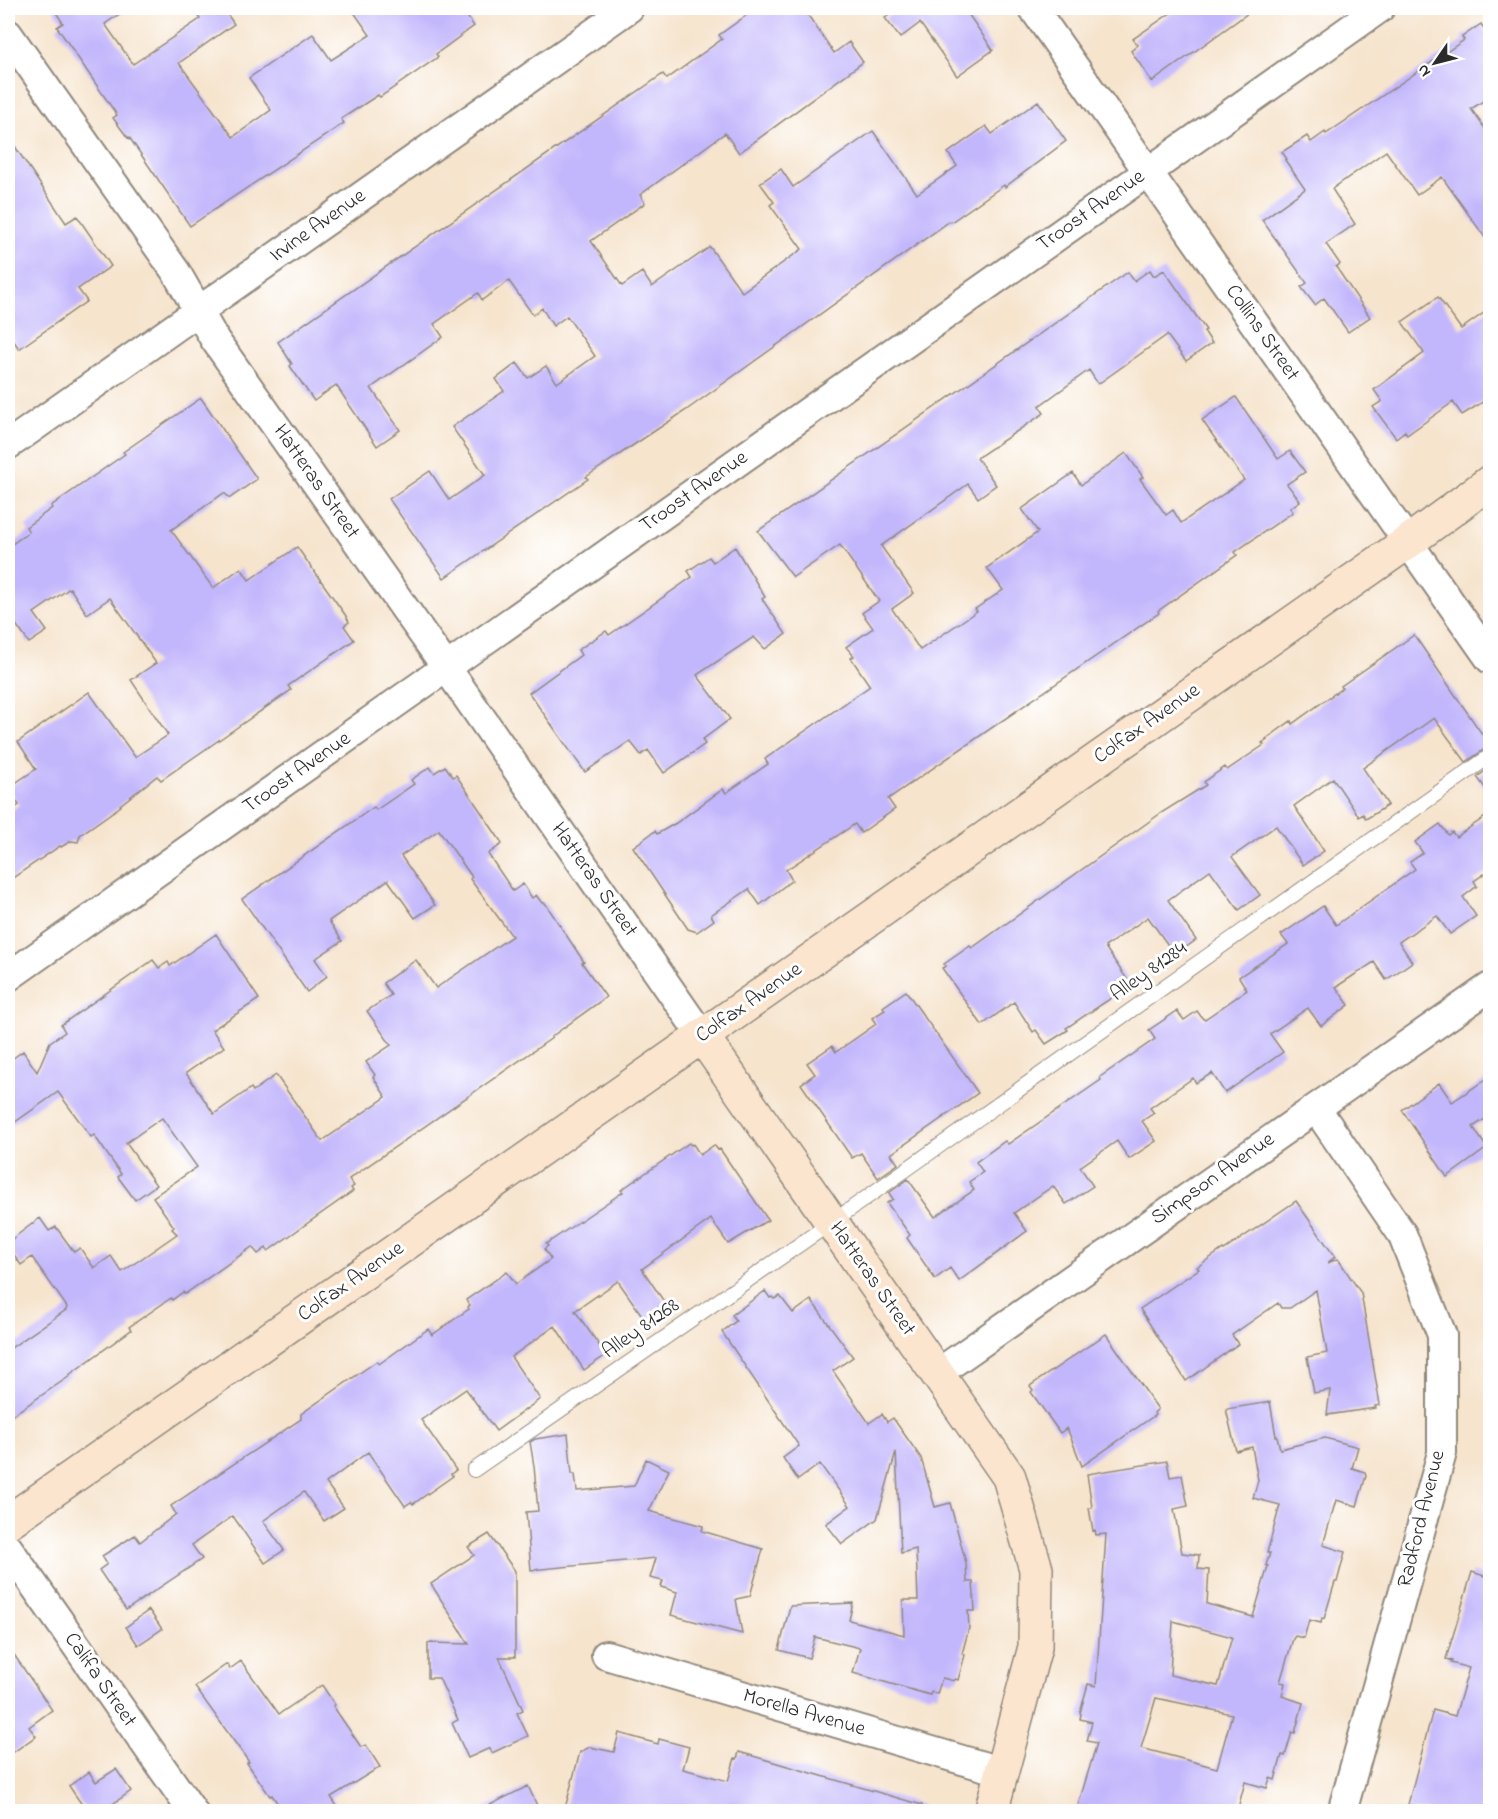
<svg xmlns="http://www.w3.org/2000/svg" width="1498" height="1819" font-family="'Indie Flower',sans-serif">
  <rect width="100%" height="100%" fill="#fff"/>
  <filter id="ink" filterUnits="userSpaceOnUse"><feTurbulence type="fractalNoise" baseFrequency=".0167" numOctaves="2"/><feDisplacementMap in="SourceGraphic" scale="12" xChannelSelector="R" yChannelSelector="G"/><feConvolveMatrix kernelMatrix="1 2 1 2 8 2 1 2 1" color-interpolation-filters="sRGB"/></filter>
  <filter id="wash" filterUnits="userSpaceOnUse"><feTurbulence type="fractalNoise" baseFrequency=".008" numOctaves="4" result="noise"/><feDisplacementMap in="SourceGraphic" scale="24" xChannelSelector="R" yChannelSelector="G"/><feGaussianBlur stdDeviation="1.35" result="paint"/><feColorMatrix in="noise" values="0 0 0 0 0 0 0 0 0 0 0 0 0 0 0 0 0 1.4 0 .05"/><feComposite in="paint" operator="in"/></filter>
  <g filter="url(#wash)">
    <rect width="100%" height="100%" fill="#f6e4cd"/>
    <g id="blocks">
      <path fill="#c2b6fc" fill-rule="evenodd" d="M53,8h75l-23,16 28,40 67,-45 -8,-11h31l11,16 -55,39 54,74 38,-27 -22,-32 64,-44 18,26 39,-25 -19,-27h110l13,18 -38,28 2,3 -58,40 -2,-2 -37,24 3,4 -154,103 -61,-89 -1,1 -15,-20 4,-3 -60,-88 6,-4z
        M757,8h46l31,45 15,-11 14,20 -124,91 -14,-20 -85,62 5,8 -54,38 31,45 20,-14 10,15 58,-40 32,45 60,-43 -32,-44 4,-3 -14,-19 21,-14 12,18 80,-56 44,63 40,-28 -9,-13 38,-27 6,8 46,-33 28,40 -61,46 -1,-2 -53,37 -1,-1 -265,190 -56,37 -43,29 2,2 -144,99 -55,-79 41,-28 19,29 36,-25 -33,-48 52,-36 -8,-12 21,-16 11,15 18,-12 11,17 38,-27 -28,-40 -14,10 -11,-18 -9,7 -24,-34 -27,19 -4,-7 -44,31 9,13 -72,51 29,42 -23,16 -41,-61 -22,16 -24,-35 2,-2 -14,-22 385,-268 4,5 55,-40 -3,-4z
        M900,8h64l29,42 -36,26 -37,-53 -20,15 -15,-20z
        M1178,8h77l-103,74 -21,-31 7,-6 -5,-6z
        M1481,24l10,15v57l-20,13 20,28v109l-49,-69 -25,18 -31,-44 -54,38 23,35 -29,20 14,20 -4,3 34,50 -22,15 -24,-34 -9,7 -14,-18 6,-4 -45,-63 43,-31 -20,-29 2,-1 -5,-7 25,-16 4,6 14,-10 1,2 138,-94 -2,-3z
        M8,136l58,87 11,-7 34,50 -33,23 9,12 -68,48 -11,-17z
        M1150,270l4,6 10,-6 42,60 -2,1 8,12 -26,18 -19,-26 -69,49 -9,-14 -50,36 5,7 -67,45 19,27 -18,13 -10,-14 -87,62 33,47 -22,16 28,41 57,-39 -2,-2 28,-19 -16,-22 51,-36 -16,-23 51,-36 8,12 45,-32 17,24 -3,2 26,36 7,-5 8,13 63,-43 -42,-60 34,-23 42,62 12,-8 15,21 -18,12 13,17 -10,7 3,4 -58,40 2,3 -79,56 1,2 -271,186 7,10 -34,24 -6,-9 -69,46 6,10 -32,25 -11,-16 -38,26 3,5 -17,12 -9,-3 -55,-82 22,-16 2,3 19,-11 47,-34 3,4 42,-29 -3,-5 105,-73 -19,-28 3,-2 -8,-9 27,-19 -11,-15 17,-12 -39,-56 -47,32 -35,-46 370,-259 6,9z
        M1438,297l23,32 30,-21v89l-29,18 -9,-13 -46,33 -2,-4 -9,7 -23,-31 9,-6 -8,-11 50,-37 -22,-31z
        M201,398l56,81 -27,19 -6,-5 -53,37 42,58 28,-20 8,12 48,-33 49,69 3,6 -5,4 10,14 -66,46 3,4 -62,43 -68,47 -4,-4 -37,29 1,1 -41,29 -2,7 -7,-1 -10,6 -1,-1 -52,35v-68l11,-8 -11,-17 28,-19 -18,-27 71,-50 46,65 33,-22 -37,-55 25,-17 -46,-65 -23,16 -17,-26 -36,25 13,18 -18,12 -21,-30v-66l21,-15 -3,-5 26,-19 -1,-2 74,-52 -2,-2z
        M735,547l30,50 -3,2 24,35 -21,15 -11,-12 -57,38 33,44 -28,21 3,4 -41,29 -16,-23 -7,5 -11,-14 -45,31 -56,-79 52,-38 -3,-5 28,-19 3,4 83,-58 -4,-6 21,-14 4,5z
        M1414,635l77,112 -6,2 -19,13 -32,-44 -71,50 25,37 -22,14 -3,-5 -4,3 -26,-39 -39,28 30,45 -21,14 -27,-39 -44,31 28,38 -21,15 -29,-40 -42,30 28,40 -21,15 -27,-38 -43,30 26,38 -65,43 2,2 -22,14 -10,-14 -3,2 -19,-30 -32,23 -40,-57 4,-2 -2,-2 26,-18 2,2 189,-135 45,-28 -2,-3 21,-15 2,3 37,-25 -2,-2 5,-3 -1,-1 25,-18 1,3 50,-36 -1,-2z
        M445,766l8,11 3,-2 44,65 2,4 -14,10 25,37 10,-7 9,14 4,-3 6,8h3l39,59 -2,1 24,34 -55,40 1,1 -203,141 5,7 -3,2 2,3 -85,60 -2,-3 -8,6 -6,-7 -67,47 -2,-2 -11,8 -1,-2 -42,29 2,3 -62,45 1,1 -62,42v-68l58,-40 1,-3 -35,-50 -11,8 -13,-19v-4l32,-24 9,13 7,-4 18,25 6,-4 14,20 17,-12 11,16 55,-38 -5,-5 2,-2 -21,-30 44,-30 -35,-49 -36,25 30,42 -21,15 -17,-23 3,-3 -27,-39 -3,2 -33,-45 -50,35v-65l15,-11 14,21 13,-30 15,-10 -4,-7 92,-65 6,8 9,-6 2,4 46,-32 43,65 -47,31 12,17 -38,26 28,41 37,-26 2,3 23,-16 46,66 64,-44 -13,-20 2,-2 -9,-13 25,-17 -24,-34 24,-16 -8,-12 33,-23 20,28 76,-52 -42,-57 2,-2 -33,-47 -38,26 34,49 -20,13 -27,-38 -59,41 13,20 -27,18 12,17 -20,16 -65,-93 132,-92 2,3 38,-26 -3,-4 19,-13 4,6z
        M1491,767v29l-14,-19z
        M1491,813v56l-17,12 3,5 -14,11 13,19 -26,18 -13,-18 -38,26 13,20 -26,18 -12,-18 -38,25 13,18 -28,21 -13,-18 -38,26 13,18 -58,41 -13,-20 -16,10 -3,-5 -43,30 4,5 -12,8 14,20 -27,18 -12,-18 -37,26 13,19 -27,18 -13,-18 -39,27 13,18 -68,50 -9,-13 -15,11 -28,-41 3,-3 -23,-32 6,-4 -4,-6 19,-14 27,38 39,-27 -5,-8 14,-10 -7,-10 29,-21 3,3 93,-64 -1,-3 55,-38 -6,-9 28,-19 7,9 13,-9 6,8h2l42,-29 -8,-13 49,-33 -7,-9 42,-29 13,19 79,-56 -5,-7 13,-9 -8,-11 25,-18 8,11 4,-3 4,5z
        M906,991l72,102 -87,61 7,10 -20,14 -17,-25 -9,5 -51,-74 14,-10 -8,-11 25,-17 4,6 40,-28 -4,-6 13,-8 -2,-3z
        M1491,1076v39l-18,12 14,21 -40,29 -45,-67 37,-27 13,19z
        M689,1143l2,2 2,-1 7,11 14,-10 4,5 2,-1 48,71 -40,24 -17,-25 -69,50 27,40 -21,15 -30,-43 -43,30 31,44 -22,15 -29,-44 -44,31 29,42 -44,32 -30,-42 -45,31 35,50 -5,4 2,2 -40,28 -2,-2 -6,4 -37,-54 -42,31 18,25 -20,13 -20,-29 -41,29 21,29 -19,13 -32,-47 -41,29 10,14 -76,51 -27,-40 8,-6 -5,-8 33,-21 5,7 36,-28 -5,-8 130,-87v-5l76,-53 2,3 49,-35 4,6 37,-26 -1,-2 2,-2 -4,-5 41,-28 9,12 35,-25 -7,-10 4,-3 -2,-2 77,-52 -2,-2z
        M1296,1201l39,56 -8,6 11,-4 23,34 19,112 -5,1 1,2 -49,7 3,-25 -16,3 -7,-36 20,-4 -11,-63 -26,18h-9l-3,-5 -46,32 6,9 -52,37 -46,-72 59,-40 -2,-2 26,-18 1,1z
        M765,1291l5,7 2,-1 2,2 6,-3 13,17 18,-13 42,57 -20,14 36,52 13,-9 5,8 6,-4 28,40 14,49 15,-4 16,60 1,19h6l2,29h-7l1,17 -7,26 3,1 -7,25 -3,-1 -1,2 -12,-3 -5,16 -6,-2 -1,3 -77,-22 7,-25 -45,-11 -6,21 -30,-8 11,-44 63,-3 -4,17 55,15 -1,-35h15l-2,-51 -15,4 -5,-101 -19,67 -35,25 -16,-20 24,-18 -30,-42 -22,16 -15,-22 16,-12 -77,-114 14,-11 -4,-6z
        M1106,1334l52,75 -4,4 1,2 -73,51 -15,-38 -7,5 -29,-41 2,-2 -3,-4z
        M1270,1402l6,34h1l3,13 45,-11 33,9 -6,21 13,4 1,4 -9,30 -21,-6 -13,45 22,7 -8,30h-2l-11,37 -2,-1 -1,5 -12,-3 -5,18 -9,-2 -2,3 -13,43 5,1 -3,13 21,7 -8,30 -3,-1 -7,24 -3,-1 -7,25 -5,-2 -3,10 -22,-6 -8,30h-161l21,-69 -10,-2 5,-19 -12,-3 1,-5 -1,-1 8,-29 8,2 10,-152 -10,1 -1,-5 -2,1 -4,-23 3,-1 -5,-33 80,-13 3,16 12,-2 6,31 -14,3 8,44 17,2 -1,14 11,1 -2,34 46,13 15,-51 -2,-1 4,-12h-3l13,-48 -27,-7 5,-18 -6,-33 -16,4 -10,-42zM1173,1621l59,16 -14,49 -48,-11zM1156,1698l76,16 -15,54 -76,-20z
        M568,1434l4,40h3l2,17 57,-5 12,-27 23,11 -20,41 54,15 -1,5 61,18 -13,47 -14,3 6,35 -71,-19 6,-23 -16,-5 2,-6 -13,-3 6,-20 -125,12 -5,-58 12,-1 -4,-45 -4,-24 5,-3z
        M489,1534l26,37v86h-16l24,53 -6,3 11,23 -36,17 -2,-5 -22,10 -16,-35 6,-3 -19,-42h-11v-35l41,1 -38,-60 43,-29 -6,-8z
        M1472,1572l19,6v234h-85l27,-102 22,6 14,-48 -18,-5 1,-2 -6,-2z
        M149,1610l13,19 -24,16 -12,-18z
        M8,1646l44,64 -23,17 7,9 -28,20z
        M241,1661l38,53 43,-29 13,20 -2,1 28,41 5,-2 14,22 -49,30 10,15h-58l-11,-17 -2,1 -23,-33 2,-1 -54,-75 32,-23 3,5z
        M619,1733l39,11 1,-5 30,8 -6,22 45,12 7,-23 2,1 2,-7 183,53 -1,7h-357l16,-60 10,-5 24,5z
        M116,1769l15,22 -30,21h-14l-18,-26 20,-14 7,10z
        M528,1786l12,26h-64z"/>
    </g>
  </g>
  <g filter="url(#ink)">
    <use href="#blocks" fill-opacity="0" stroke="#90887c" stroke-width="1.5"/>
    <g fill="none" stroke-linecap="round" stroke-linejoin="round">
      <g stroke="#90887c" stroke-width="16">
        <path id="lane" d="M474,1470l358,-248 658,-466"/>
      </g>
      <g stroke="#90887c" stroke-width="32">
        <path id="street" d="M1033,8l457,651
          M8,34l168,238 39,68 231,327 256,369
          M8,445l621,-437
          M8,977l1372,-969
          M1316,1108l86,126 40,101v118l-100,359
          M938,1373l378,-265 174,-121
          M8,1548l185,264
          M606,1655l397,117"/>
      </g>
      <g stroke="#90887c" stroke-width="36">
        <path id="secondary" d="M702,1036l307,441 27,92 -1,78 -44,165
          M8,1522l1400,-980 82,-60"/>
      </g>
      <use href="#lane" stroke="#fff" stroke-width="14"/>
      <use href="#street" stroke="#fff" stroke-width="28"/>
      <use href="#secondary" stroke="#fbe5cf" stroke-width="33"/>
    </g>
  </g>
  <g text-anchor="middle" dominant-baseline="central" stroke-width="6" stroke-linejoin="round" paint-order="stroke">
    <g font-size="21" fill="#2b2b2b" stroke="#fff">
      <text transform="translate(1091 211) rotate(-35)">Troost Avenue</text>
      <text transform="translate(318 226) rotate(-35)">Irvine Avenue</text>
      <text transform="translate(1262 333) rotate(55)">Collins Street</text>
      <text transform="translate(316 482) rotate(55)">Hatteras Street</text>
      <text transform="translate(694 492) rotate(-35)">Troost Avenue</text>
      <text transform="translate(1147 724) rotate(-35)">Colfax Avenue</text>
      <text transform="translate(297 773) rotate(-35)">Troost Avenue</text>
      <text transform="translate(594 880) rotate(55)">Hatteras Street</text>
      <text transform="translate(1149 972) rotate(-35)">Alley 81284</text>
      <text transform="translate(749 1003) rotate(-35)">Colfax Avenue</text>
      <text transform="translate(1213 1179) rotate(-35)">Simpson Avenue</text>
      <text transform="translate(872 1279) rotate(55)">Hatteras Street</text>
      <text transform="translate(351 1282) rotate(-35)">Colfax Avenue</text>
      <text transform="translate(641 1329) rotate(-35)">Alley 81268</text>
      <text transform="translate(1422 1519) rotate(-76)">Radford Avenue</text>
      <text transform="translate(100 1680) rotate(55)">Califa Street</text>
      <text transform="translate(804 1713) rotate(16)">Morella Avenue</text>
    </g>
  </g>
  <rect width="1498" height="1819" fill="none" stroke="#fff" stroke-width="30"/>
  <g transform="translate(1435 63) rotate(235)" stroke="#ffffff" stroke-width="4.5" paint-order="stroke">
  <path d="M0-4.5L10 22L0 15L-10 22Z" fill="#2b2b2b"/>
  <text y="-9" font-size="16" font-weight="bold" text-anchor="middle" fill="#2b2b2b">N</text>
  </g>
</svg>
